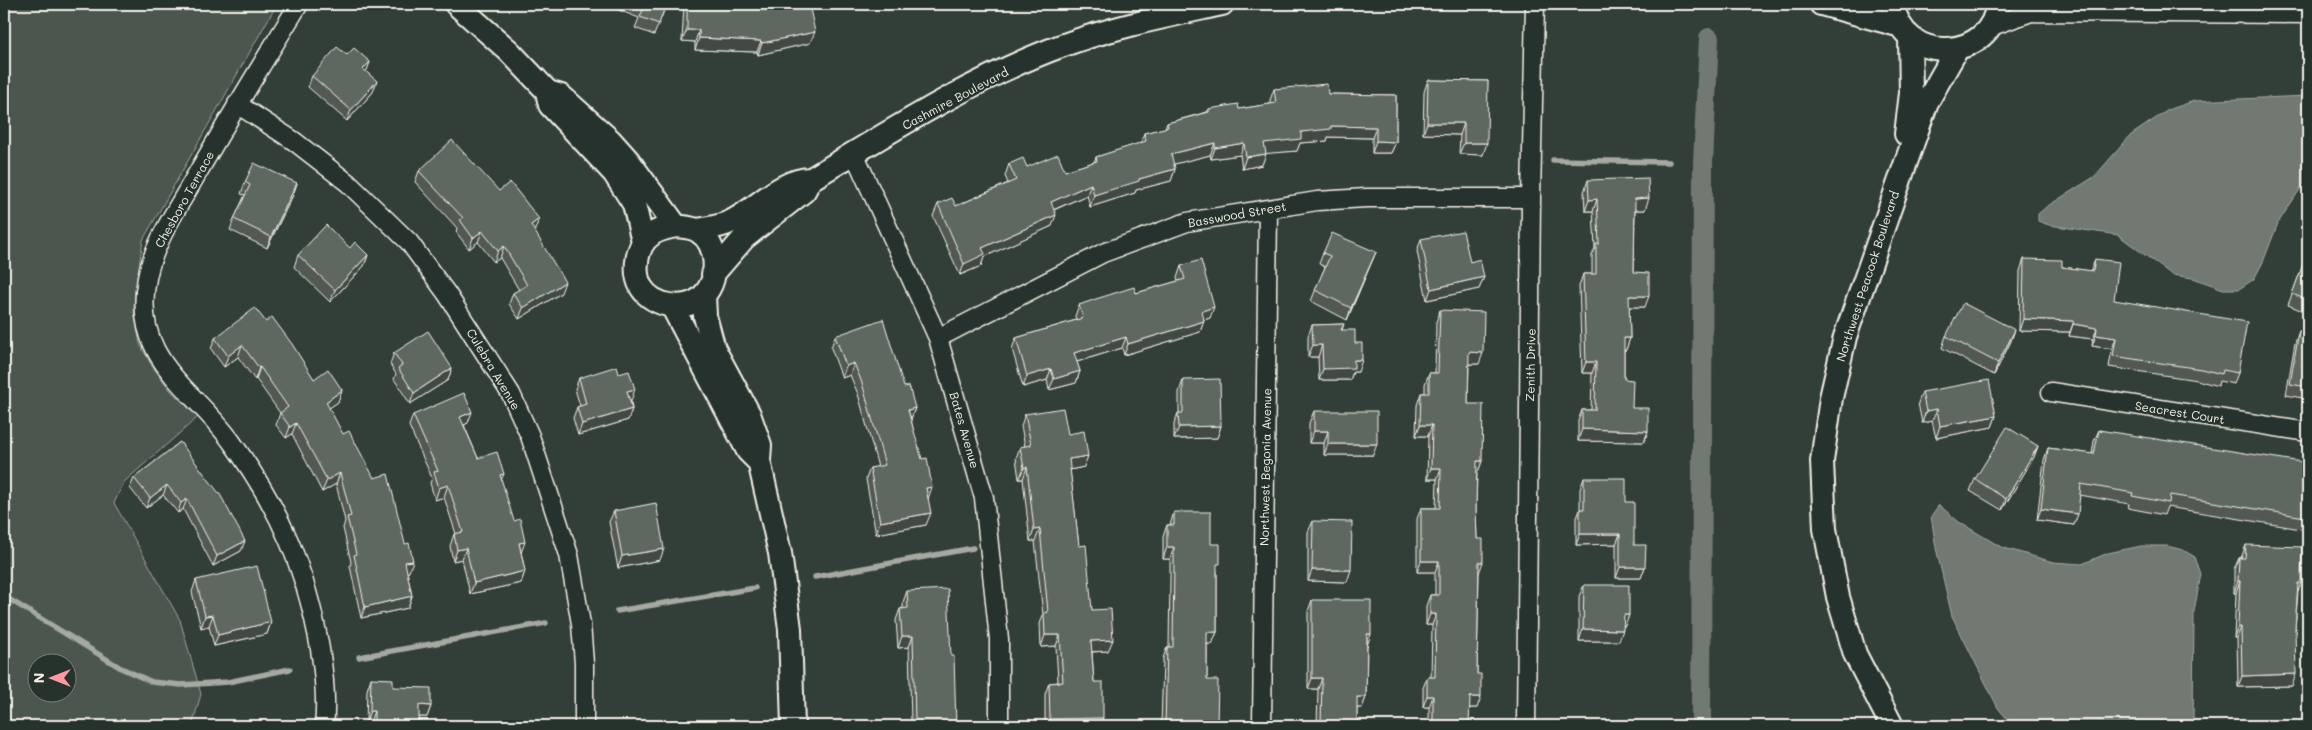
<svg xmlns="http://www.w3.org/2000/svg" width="2312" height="730" font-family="Mali,sans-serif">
  <rect width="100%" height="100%" fill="#323e38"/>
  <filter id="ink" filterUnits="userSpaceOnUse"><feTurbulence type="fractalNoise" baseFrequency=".02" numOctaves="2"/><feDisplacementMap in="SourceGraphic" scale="10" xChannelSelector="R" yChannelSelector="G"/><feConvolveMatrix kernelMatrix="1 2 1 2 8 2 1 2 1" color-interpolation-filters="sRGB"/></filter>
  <g filter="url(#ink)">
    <path fill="#4c564f" stroke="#a0a49c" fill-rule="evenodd" d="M4,4h273l-134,236 -8,53 -1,18 6,33 12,22 19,25 27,26 -74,65 -10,21 66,117 21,74 -9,32h-188zM38,662h30v30h-30z"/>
    <path fill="#727972" stroke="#a6a9a1" d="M2306,96l2,1v80l-30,46 -15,39 -9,17 -15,10h-16l-30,-11 -21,-3 -54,-40 -69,-10 -11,-4v-7l8,-7 48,-30 37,-42 37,-25 26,-9z
      M1939,505l20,17 42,25 52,15 29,2 26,-11 33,-7h26l16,4 12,7 6,17 -7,37 -1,115h-180l-15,-18 -46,-92 -16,-68 -5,-32z"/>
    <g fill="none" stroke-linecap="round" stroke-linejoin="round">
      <path stroke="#a6a9a1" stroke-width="5.5" d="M1553,160l116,2
        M815,577l158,-29
        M4,596l117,72 31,14 29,3 47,-3 62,-13
        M617,611l138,-23
        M359,657l187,-34"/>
      <path stroke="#727972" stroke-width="20" d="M1701,726l2,-563 6,-125"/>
      <g stroke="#f4f1e8" stroke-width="21">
        <path id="minor" d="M299,4c-36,58 -71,116 -105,175 -18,32 -40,63 -47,99 -16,81 44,108 84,163 48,66 75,127 89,208 4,25 7,52 4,77
          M1989,27l42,-15 277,2
          M237,104l57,37 54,42 61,59 38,52 64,100 19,42 39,119 12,69 3,39v63
          M854,153l84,185 46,160 15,141v87
          M938,338l165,-85 84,-31 130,-21 49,-3h165
          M2051,392l257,40
          M1262,726l6,-517
          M1526,726l5,-528 4,-194"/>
      </g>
      <g stroke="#f4f1e8" stroke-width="26">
        <path id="tertiary" d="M456,4l53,47 39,41 13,4 50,45 17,19 48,66
          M1821,4l80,22
          M1893,4c9,64 101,56 104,0
          M548,96l2,9 64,68 20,31 9,38
          M1906,134l5,-41 -1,-56
          M676,226c7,1 16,1 22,5 20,12 22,47 6,64 -17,18 -51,12 -63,-8 -8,-15 -5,-42 10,-52 7,-6 16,-7 25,-9z
          M697,230c12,-2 24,-3 35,-9 26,-13 49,-42 79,-42 78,-47 165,-102 250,-133 52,-19 107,-30 161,-42
          M713,274l31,-36 60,-47 6,-11
          M704,295l1,21 9,33 35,65 11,31 -1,16 21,92 10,76 3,97
          M672,306l76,145 8,8
          M1892,726l-37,-72 -17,-57 -13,-68 -3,-68 9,-63 14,-61 82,-235 30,-53"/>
      </g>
      <use href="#minor" stroke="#26332d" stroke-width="18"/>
      <use href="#tertiary" stroke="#26332d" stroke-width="22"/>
    </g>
    <path fill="#525953" stroke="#f4f1e8" d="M612,4h55l-13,31 -19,-7 4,-10 -28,-11z
      M684,4h125l1,39 -52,12 -1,-3 -62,-2v-8l-13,-1z
      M347,55l23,7 -4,10 7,20 -26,29 -39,-34 4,-11z
      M1428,80l60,1 -5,74 -24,-1 1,-19 -37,-1 1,-42z
      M1274,89l54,5 68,1v47l-5,11h-19v-15l-44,-1 -1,4 -27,2 -3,8 -31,2 -4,12 -20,4 -2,-14 -29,4 -1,-4 -36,9 1,5 -4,12 -35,9 -1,3 -45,14 -3,-12 -33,15 -2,16 -68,31 -3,9 -21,9 -27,-59 5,-12 18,2 52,-23 -3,-7 4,-12 18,3 38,4 29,-9 2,-5 45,-14 3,-10 21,-5 2,-5 40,-11 2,-3h30l31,-5v-4z
      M419,171l80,20 40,28 -5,12 27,62 -42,26 -10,-15 4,-11 6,-3 -19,-32 -6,4 -16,-20 -9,7 -13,-17 1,-4 -42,-46z
      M1588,180l57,30h-10l-1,62 11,35h-16l1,31 -4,12h-2v29l8,29 16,23 -4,11 -66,-1v-20l4,-11h9l1,-37h-10l-3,-87 4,-12h9v-19l3,-7 -2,-37h-8l-1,-19z
      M245,182l52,1 -4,12 -26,53 -37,-18 4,-11 11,-24 -4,-1z
      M1421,239l49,23 14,15 -5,12 -52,11 -10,-49z
      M1376,252l-29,68 -36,-19 14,-34 -6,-3 4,-11z
      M298,255h70l-4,11 -34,36 -36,-35z
      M2024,259l38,8 29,4 4,-12 19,41 124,73 -4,11 -15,-3 -1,5 -21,-6 -88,-13 3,-18 -20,-3 1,-7 -24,-3 1,-4 -51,-1 1,-60z
      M2305,259l3,1v53l-20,-8z
      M1181,266l29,52 -6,2 -4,12 -76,23 -2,-7 -45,14 3,9 -4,12 -27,7 -2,-10 -24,7 -11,-38 4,-11 60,-18 -1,-4 4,-11 57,-12 42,-12 -1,-3z
      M1440,310l39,54h-10l-1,40 14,57 -4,11h-1l-1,37 1,30 2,34 -2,101v34h-8v18h-46l1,-2h5v-17h-6v-19l4,-11h4l1,-52h-6v-19l4,-11h5v-23h-18v-53l4,-11h15l1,-29h-10l1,-43h-12l1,-31 4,-12h4v-9l4,-11h6l1,-51z
      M266,322l48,57 28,11 -4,12 -9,6 80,164h-2l5,24 -4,12 -47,10 -11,-52 1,-4 -8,-34 2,-7 -9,-37 -14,8 -30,-58 -6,4 -10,-13 4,-12 -24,-34 -1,1 -17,-23 -14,10 -13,-18 4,-11z
      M1344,324l-2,6 13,13 3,29h-5l-3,8h-31l-1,-23h-10v-21l4,-11z
      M2299,331l9,2v66l-22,-4 9,-52z
      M835,336l69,51 11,21 -4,11 17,80 -2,26 -50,9 -10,-55 4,-11 8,-1 -20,-73 -8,-19 -8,3 -11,-30z
      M1946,336l65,5 -17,34 -52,-27z
      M394,353l58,15 -4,12 -38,24 -16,-25 2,-5 -6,-10z
      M619,374l12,27 1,8 -4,11 -50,15 -5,-17 4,-11 3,-1 -5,-17 4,-11z
      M1183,380l38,46 -4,12 -43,1v-15l4,-11h1v-21z
      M1922,392l74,24 -4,11 -56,11 -4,-17 -10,2 -4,-20z
      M1314,411l59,44h-49v-12h-15v-20z
      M1025,414l43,20 16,33 -14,3 9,76 13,64 16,41 -16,1 2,30 6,44h-55v-32l4,-11 9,-1 -2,-36 -15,1 -1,-23 3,-9 -8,-74h-5l-7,-62h-4l-3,-21 4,-11 5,-1 -4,-20z
      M413,415l55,8 -4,2 14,33 23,22 20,72 4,19 -4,12 -51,11 -8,-35 -9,2 -3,-15 4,-12h2l-12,-37 -9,3 -5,-17 2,-5 -23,-52z
      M2099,430l206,87 -4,12 -134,-22 -3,8 -36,-7 1,-4 -49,-9 -6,30 -37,-5 7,-60 4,-12 44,6 2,-13z
      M180,442l61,109 -28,15 -30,-57 -5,4 -15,-18 -17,13 -16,-20 4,-10z
      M2038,446l-4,11 -32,53 -32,-19 5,-12z
      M1584,478l42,24 8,43 11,22 -4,11h-25v-34l-40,1v-25l4,-10v-21z
      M614,511l46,49 -42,8 -9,-46z
      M1174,512l37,32 6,28v60l-5,12h-5v36l10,46h-56l2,-68 4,-11h2l1,-71v-17h-7v-23l4,-11h3z
      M1313,521l34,61 -39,-1v-49z
      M2246,545l55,38 -3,9 -3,37 -3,57 -54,1 -1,-49h-3l2,-45h-2v-24l5,-11h2z
      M196,580l75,42 -4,12 -53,12 -5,-20 -8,2 -9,-36z
      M1584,585l45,30 -4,11h-2l-4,15h-40v-45z
      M907,591l44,65 5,70h-48l2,-4h1l-2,-75 -11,1 -2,-28 4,-11 3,-1v-6z
      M1312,600l55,45 -1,52 -4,11h-5v18h-48v-2l8,1 1,-36h-10v-78z
      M371,678l22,9 38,19 -4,11h-8v9h-49v-4h-4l1,-32z"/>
    <path fill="#424944" stroke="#f4f1e8" d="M687,30h12l-4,12 -13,-1z
      M815,32l-5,11 -52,12 4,-12z
      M699,38l62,3 -4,11 -62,-2z
      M370,62l-4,11 -3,-4z
      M377,81l-4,11 -26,29 4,-11z
      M1427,123h37l-4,12 -37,-1z
      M1331,126l45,1 -4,11 -44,-1 -1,4 -27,2 -3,8 -37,3 4,-11 37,-11z
      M1376,141l20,1 -5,11h-19z
      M1215,143l-5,12 -43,11 4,-12z
      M1244,143l-4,12 -29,4 4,-11z
      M1464,143h23l-4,12 -24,-1z
      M1266,154l-4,11 -20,4 4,-12z
      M1175,169l-4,12 -35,9 -1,3 -45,14 4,-12 45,-16z
      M297,183l-4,12 -26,53 4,-11z
      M1091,184l-4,11 -41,18 5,-11z
      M1649,198l-4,12h-14l4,-11z
      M1597,199l-4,12h-8l4,-11z
      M1056,215l-4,11 -68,31 -3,9 -21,9 4,-11 18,-16z
      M539,219l-4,11 -8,7 4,-12z
      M482,231l-4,11 -9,7 4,-11z
      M504,246l-4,12 -6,4 4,-11z
      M1376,252l-5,11 -24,57 4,-12z
      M368,255l-4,11 -34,36 5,-12z
      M1484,277l-5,12 -52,11 4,-11z
      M565,282l-4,11 -42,26 4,-11z
      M1629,296h20l-4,11h-20z
      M1214,307l-4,11 -13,4 5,-11z
      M2023,319l51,2 -4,11 -51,-1z
      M1204,321l-4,11 -76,23 4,-11z
      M2073,324l24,4 -4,11 -24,-3z
      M2015,330l-4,11 -17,34 4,-12z
      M2096,335l20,3 -4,11 -20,-3z
      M1126,337l-4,11 -52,16 4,-11z
      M1624,338h6l-4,12h-7z
      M242,345l-4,12 -14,10 4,-11z
      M1313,345h9l-4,12h-10z
      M1469,352l14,1 -4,11h-14z
      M1354,360h8l-4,12h-5l-3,8h-31l4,-11z
      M1586,362h10l-4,11h-10z
      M854,363l-4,12 -8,3 4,-12z
      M260,367l-4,12 -1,1 4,-12z
      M452,368l-4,12 -38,24 4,-11z
      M1051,369l-4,11 -24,7 4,-11z
      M1080,371l-4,12 -27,7 5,-11z
      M635,389l-4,12 -8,2 4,-12z
      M342,390l-4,12 -16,11 4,-11z
      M915,408l-4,11 -3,-9z
      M632,409l-4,11 -50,15 4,-11z
      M1937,409l-5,12 -10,2 4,-12z
      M472,412l-4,11 -12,6 4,-12z
      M1996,416l-4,11 -56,11 4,-12z
      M296,423l-4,11 -6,4 4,-11z
      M1420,425h12l-4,11h-12z
      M1221,426l-4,12 -43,1 5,-12z
      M1582,429l66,2 -4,11 -66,-1z
      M1314,431h14l-4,12h-15z
      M1328,444h49l-4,11h-49z
      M2038,446l-4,11 -32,53 4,-11z
      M1088,456l-4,11 -19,4 4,-12z
      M1477,461h5l-4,11h-5z
      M1027,467l-4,12h-4l5,-11z
      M1431,468h10l-4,11h-10z
      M340,473l-4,11 -14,8 5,-12z
      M504,474l-5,11 1,-10z
      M167,485l-4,10 -17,13 4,-10z
      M448,485l-4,12 -9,3 4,-12z
      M932,487l-4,12 -2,-11z
      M187,499l-4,10 -5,4 3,-10z
      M2041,509l37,5 -4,11 -37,-5z
      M931,513l-5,12 -50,9 4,-12z
      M1040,529l-5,12h-5l4,-11z
      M1580,534h40l-4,10 -40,1z
      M245,541l-4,10 -28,15 4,-10z
      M525,542l-4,11 -2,-10z
      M1167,547h7l-4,12h-7z
      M466,548l-4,11 -9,2 4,-11z
      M664,549l-4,11 -42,8 4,-12z
      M413,561l-4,11 -8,2 4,-12z
      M1421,561h18l-4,11h-18z
      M1479,562h4l-4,11h-5z
      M1620,567h25l-4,11h-25z
      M1312,570h39l-4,12 -39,-1z
      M525,571l-4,12 -51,11 4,-11z
      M2238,581h2l-4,12h-2z
      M412,596l-4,12 -47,10 4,-11z
      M1430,614h6l-4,11h-6z
      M213,615l-4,11 -8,2 4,-12z
      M1624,615h5l-4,11h-6z
      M271,622l-4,12 -53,12 4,-11z
      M2238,627h3l-4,11h-3z
      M1583,629l40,1 -4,11h-40z
      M1207,632h10l-5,12h-9z
      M1367,634h4l-4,12z
      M1045,635h15l-4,11 -15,1z
      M902,636h11l-4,11 -11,1z
      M1113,640l-5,11 -21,1 4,-11z
      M2296,674l-4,12 -54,1 4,-11z
      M1312,678h10l-4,11h-10z
      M1427,696h6l-4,11h-6z
      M1357,697h9l-4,11h-9z
      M1470,697h11l-4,11h-12z
      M419,705l12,1 -4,11h-12z
      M370,711h4l-4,11h-4z
      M1103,718l-3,8h-53l3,-7z"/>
    <path fill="#5f6861" stroke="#f4f1e8" d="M636,4h30l-7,20 -19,-7 4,-10z
      M687,4h122l6,28 -53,11 -1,-2 -62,-3v-8h-12z
      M337,47l10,8 7,-7 16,14 -7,7 14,12 -26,29 -39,-34z
      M1428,80l60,1 -1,62h-23v-20h-37z
      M1327,84l1,10 68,1v47l-20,-1v-14l-45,-1v3l-30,3v7l-37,4 2,11 -20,3 -2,-14 -29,5v-5l-44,11 4,15 -36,10v2l-45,14 -3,-11 -40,18 5,13 -74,33 3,6 -21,10 -26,-60 14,-6 4,8 60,-26 -7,-16 14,-6 4,9 31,-13 7,17 32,-10 -1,-4 50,-16 -2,-8 24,-6 -1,-4 42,-11v-3l29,-5 1,5 37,-6 -2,-14z
      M452,140l47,51 11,-9 29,37 -8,6 34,57 -42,26 -10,-15 14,-8 -23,-39 -6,5 -16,-20 -9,7 -13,-18 3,-2 -44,-47z
      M254,163l43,20 -26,54 -37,-18 16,-34 -5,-3z
      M1648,178l1,20 -14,1 -1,73 15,1v23h-20l1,42h-6v41l9,1 -1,28h16v23l-66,-2v-19h13l1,-48h-10l-3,-88h13v-30h3l-2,-45 -8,1 -1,-20z
      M326,225l24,23 5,-6 13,13 -33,35 -37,-35z
      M1463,231l7,31 10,-3 4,18 -53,12 -10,-50z
      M1332,233l44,19 -25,56 -36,-18 15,-34 -7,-3z
      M2024,259l38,1v7l31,4 2,-12 24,3 -5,38 133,22 -9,51 -15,-3 -1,4 -21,-5 -88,-13 3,-18 -20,-3 1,-7 -24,-4 1,-3 -51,-2z
      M2305,259l3,1v40l-16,-6z
      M1201,260l13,47 -12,4 2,10 -76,23 -2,-7 -52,16 6,18 -26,8 -3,-10 -24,7 -11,-38 67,-20 -4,-13 17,-6 38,-12 2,6 49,-14 -4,-13z
      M1963,303l52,27 -17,33 -52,-27z
      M255,308l11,14 6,-5 20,27 22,35 14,-10 14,21 -16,12 17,32 6,-3 25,47 14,-4 17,70 4,-1 4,18 -8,1 7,34 -47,11 -11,-52 2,-1 -9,-37 4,-1 -11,-43 -13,7 -31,-57 -6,4 -10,-14 8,-6 -28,-40 -1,1 -17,-23 -14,11 -13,-18z
      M1440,310l44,2 -1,41 -14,-1 -1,52h15l-1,57h-5l-1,48 1,30h6v23h-4l-2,112h4v23h-11l-1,29h-45v-2h9v-28h-6v-19h8l1,-63h-6v-19h9v-34h-18v-53h19l1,-40h-10l1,-43h-12l1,-32h8v-20h9z
      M883,319l21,68 5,-1 6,22 -7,2 14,49 5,-1 5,29 -6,1 5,25 -51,9 -10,-54 15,-3 -23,-82 -8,-20 -8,3 -11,-30z
      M1344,324l-3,6h14v13h7v17h-8v8l-31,1 -1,-24h-9l-1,-20z
      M428,331l24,37 -38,25 -16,-25 4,-3 -8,-12z
      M2299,331l9,2v54l-18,-3z
      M617,366l2,8 10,-3 6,18 -8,2 5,18 -50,15 -5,-17 9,-3 -7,-26z
      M1220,379l1,47 -42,1 -1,-14h5v-33z
      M1989,380l7,36 -56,10 -3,-17 -11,2 -4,-19z
      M464,393l8,19 -12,5 18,41 19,-6 7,22 -4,1 14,46 6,-2 5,23 -6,1 6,28 -51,12 -8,-35 -9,2 -3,-16 9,-2 -15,-47 -9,3 -5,-16 4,-1 -25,-56z
      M1063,408l5,26 16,-3 4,25 -19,3 10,87 7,-1 6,65 19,-1 2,31 -22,1 3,41h9v36l-53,1 -1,-36 14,-1 -3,-47h-15l-1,-22 4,-1 -8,-83 -6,1 -7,-63 -3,1 -4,-21 11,-2 -6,-31z
      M1314,411h63v33h-49v-13h-14z
      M2007,427l31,19 -32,53 -31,-20z
      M2099,430l209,33v36l-3,18 -135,-22 -1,8 -37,-7 1,-3 -52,-9 -3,30 -37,-5 7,-61 46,6z
      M180,442l41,54 24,45 -28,15 -30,-57 -6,4 -14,-18 -17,13 -16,-20z
      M1584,478h42v24h8v43h12l-1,22h-25v-33h-40v-25h4z
      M656,503l8,46 -42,7 -8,-45z
      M1174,512h37v32h9v20h-3v68h-10v48h11l-1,46h-52l2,-79h6l1,-83v-17h-7v-22h7z
      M1313,521l39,1 -1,48h-39z
      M2246,545l56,2 -1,36h-3l-3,46 1,45 -54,2 -1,-49h-3l2,-46h-2l1,-23h6z
      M257,566l14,56 -53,13 -5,-20 -8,1 -9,-36z
      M1584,585h45v30h-5l-1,15 -40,-1z
      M948,589l3,67h3l2,70h-46v-4h5l-2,-86h-11l-2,-27 8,-1 -1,-17z
      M1312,600h59v34h-4l-1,63h-9v29h-48v-2l12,1 1,-47h-10z
      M371,678l22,1v8l38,1v18l-12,-1v21h-45v-15h-4z"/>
  </g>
  <g text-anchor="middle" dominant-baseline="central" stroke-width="4" stroke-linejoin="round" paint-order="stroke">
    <g font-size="12" fill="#f4f1e8" stroke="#26332d">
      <text transform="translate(955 98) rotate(-28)">Cashmire Boulevard</text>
      <text transform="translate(184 199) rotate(-61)">Chesboro Terrace</text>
      <text transform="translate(1237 214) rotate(-10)">Basswood Street</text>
      <text transform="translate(1867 276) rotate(-72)">Northwest Peacock Boulevard</text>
      <text transform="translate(1530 365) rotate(-89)">Zenith Drive</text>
      <text transform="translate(494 369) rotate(59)">Culebra Avenue</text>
      <text transform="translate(2180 412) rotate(9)">Seacrest Court</text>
      <text transform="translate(965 430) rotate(74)">Bates Avenue</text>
      <text transform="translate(1265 467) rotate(-89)">Northwest Begonia Avenue</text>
    </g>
  </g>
  <rect width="2312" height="730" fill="none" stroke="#26332d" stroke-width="20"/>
  <rect x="10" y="10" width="2292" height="710" fill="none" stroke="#f4f1e8" stroke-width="2" filter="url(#ink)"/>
  <g transform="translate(52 678) rotate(270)"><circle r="24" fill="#26332d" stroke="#787f78"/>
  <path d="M0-4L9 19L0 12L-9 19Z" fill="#ff9aa2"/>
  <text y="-8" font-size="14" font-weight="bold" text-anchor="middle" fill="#f4f1e8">N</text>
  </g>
</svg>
